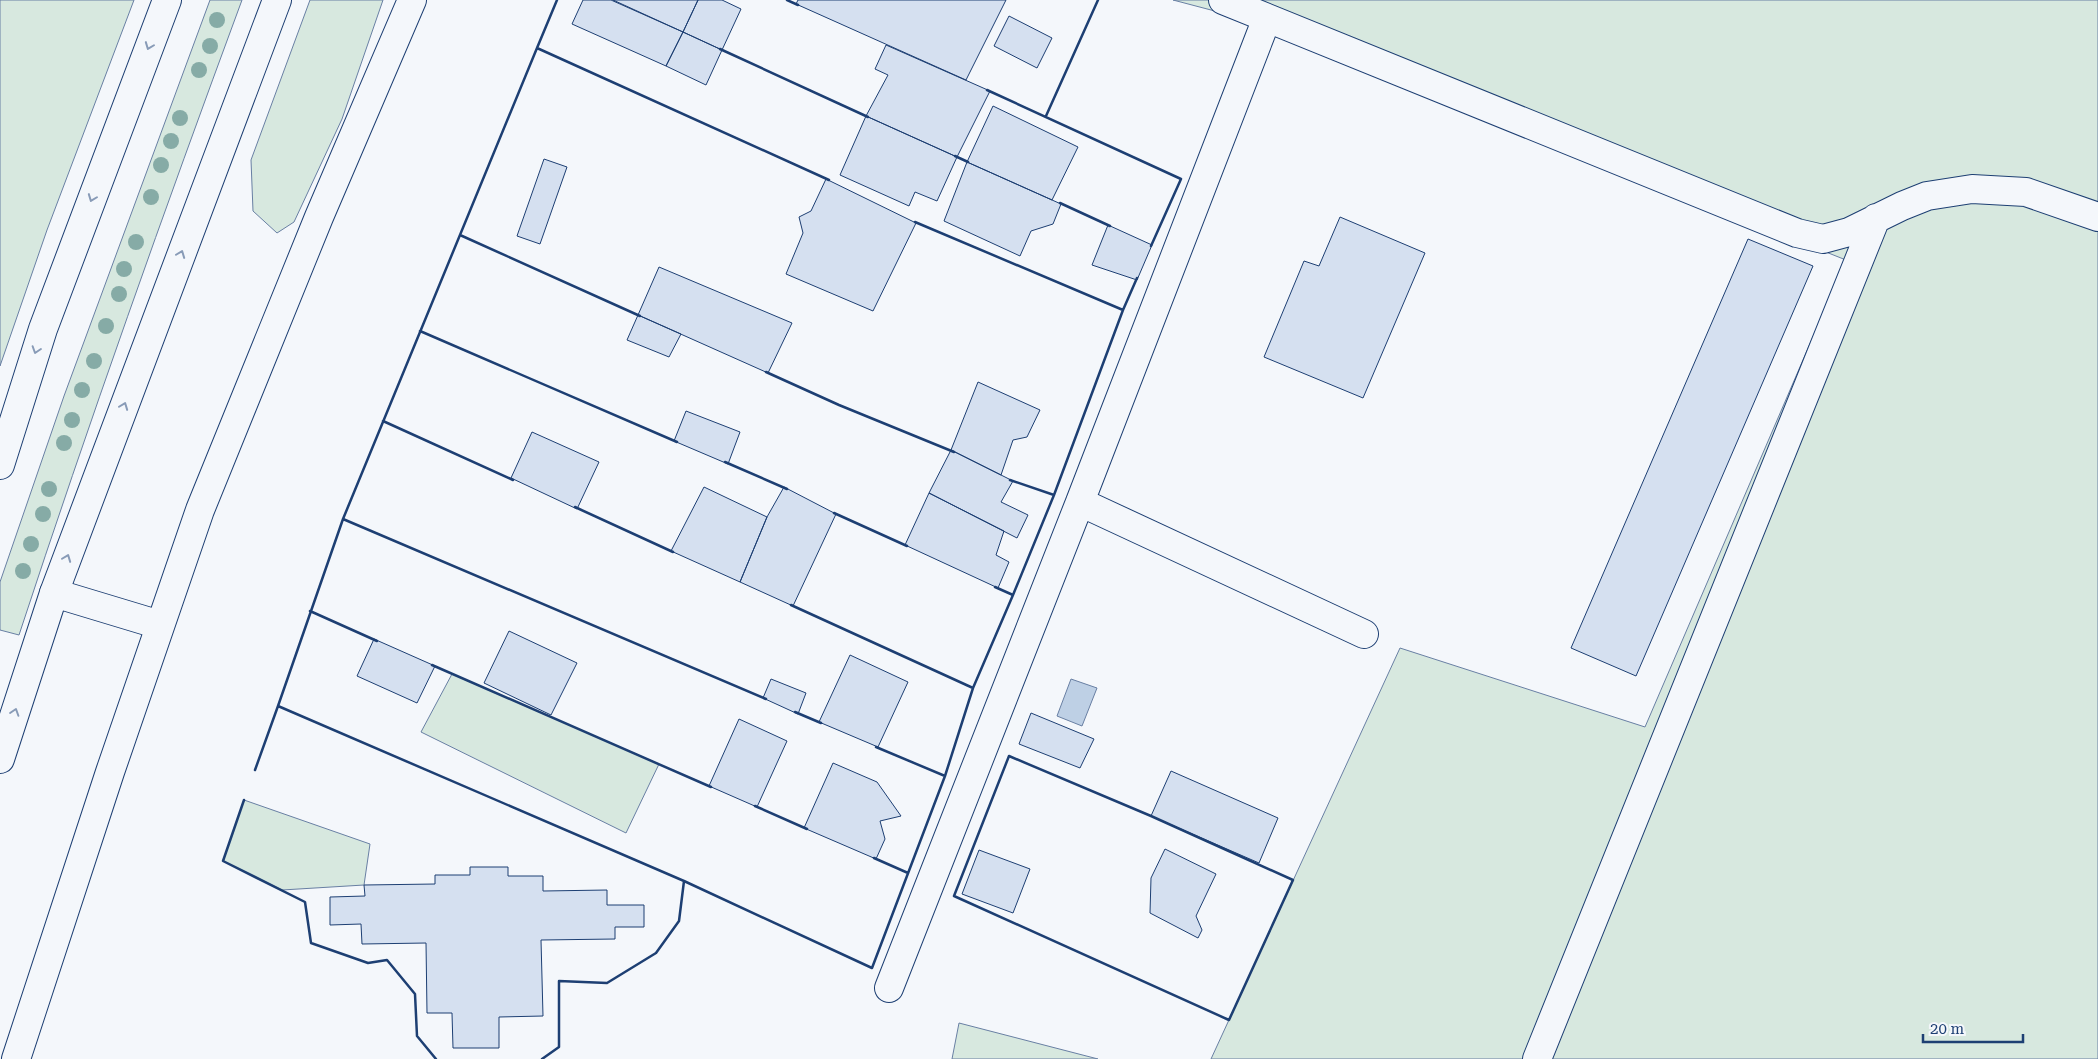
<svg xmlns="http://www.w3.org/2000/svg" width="2098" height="1059" font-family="'Roboto Serif',serif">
  <rect width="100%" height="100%" fill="#f4f7fb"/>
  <path fill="#d7e8df" stroke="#687fa3" d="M0,0h134l-87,230 -47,136z
    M210,0h32c-78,211 -153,422 -223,635l-19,-5v-48l64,-186z
    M310,0h73l-41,119 -48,103 -17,11 -24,-22 -2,-51z
    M1173,0h925v1059h-887l189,-411 245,79 201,-467 -616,-245z
    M452,674l207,90 -33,69 -205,-101z
    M244,800l126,44 -6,41 -82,5 -59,-29z
    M959,1023l139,36h-146z"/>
  <path fill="#bed0e5" stroke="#687fa3" d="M1071,679l26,9 -15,38 -25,-10z"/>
  <path fill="#d5e0f0" stroke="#1d3f73" d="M583,0h28l72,32 -17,34 -94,-42z
    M613,0h85l-15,32z
    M698,0h24l19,9 -19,41 -39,-18z
    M798,0h208l-40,80 -170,-76z
    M1009,16l43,22 -15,30 -43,-22z
    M683,32l39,18 -16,35 -40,-19z
    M886,45l104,46 -33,66 -91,-41 22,-41 -13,-6z
    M993,106l85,41 -26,53 -85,-38z
    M866,116l91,41 -20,44 -22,-9 -6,14 -69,-31z
    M544,159l23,8 -27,77 -23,-8z
    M967,162l94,42 -8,20 -22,7 -11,25 -76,-35z
    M826,179l90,44 -43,88 -87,-37 17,-41 -4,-16 12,-6z
    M1340,217l85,36 -62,145 -99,-41 40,-96 15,5z
    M1108,225l44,20 -15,35 -45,-15z
    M1748,239l65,27 -177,410 -65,-28z
    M659,267l133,56 -24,50 -130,-58z
    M638,315l43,19 -12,23 -42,-17z
    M978,382l62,28 -13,27 -14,3 -12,35 -50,-25z
    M686,411l54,21 -12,32 -54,-23z
    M532,432l67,30 -22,47 -66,-31z
    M951,450l62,31 -12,21 27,13 -11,23 -88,-45z
    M704,487l63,30 -27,65 -69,-31z
    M784,487l52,27 -43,92 -53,-24 27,-65z
    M929,493l75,38 -8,24 13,7 -11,26 -93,-43z
    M509,631l68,32 -26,52 -67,-32z
    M374,639l61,27 -18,37 -60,-27z
    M850,655l58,27 -30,65 -59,-25z
    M771,679l35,14 -8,21 -35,-16z
    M1031,713l63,26 -14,29 -61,-24z
    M739,719l48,22 -30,66 -48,-21z
    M833,763l44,19 24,34 -21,5 5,18 -9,20 -72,-31z
    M1171,771l107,47 -19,45 -108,-47z
    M1165,849l51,25 -20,42 6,14 -4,8 -48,-25 1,-35z
    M979,850l51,19 -17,44 -51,-19z
    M470,867h38v9h35v15l64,-1v15h37v22h-29v12l-74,1 2,76 -44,1v31h-46l-1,-35h-25l-1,-70 -64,1 -1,-20 -31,1v-28l35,-1 -1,-11 71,-1v-9h35z"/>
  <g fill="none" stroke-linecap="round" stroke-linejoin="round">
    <g stroke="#1d3f73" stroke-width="30">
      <path id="minor" d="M1223,0l574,233 26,6 26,-7 53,-26 25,-10 45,-7 54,3 72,25
        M1080,502l284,132
        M54,593l106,32
        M889,988l191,-486 187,-484
        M16,1059l94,-287 90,-262 119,-293 93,-217
        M1537,1059l339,-841"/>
    </g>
    <g stroke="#1d3f73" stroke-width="30">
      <path id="trunk" d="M0,465l43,-136 124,-329
        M0,759l54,-166 223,-593"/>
    </g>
    <use href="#minor" stroke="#f4f7fb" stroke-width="28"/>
    <use href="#trunk" stroke="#f4f7fb" stroke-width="28"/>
    <path stroke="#1d3f73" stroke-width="2.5" d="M787,0l11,5
      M537,48l20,-48
      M720,49l148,68
      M987,90l194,89 -30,67
      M1046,116l52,-116
      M955,156l13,6
      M1060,203l50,23
      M915,222l208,88 -69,185
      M460,235l180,81
      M1123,310l14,-32
      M420,331l257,111
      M766,372l73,33 115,47
      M383,421l130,59
      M725,462l62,27
      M1010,480l44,15 -41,100
      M575,507l98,45
      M834,513l73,33
      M343,519l423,180
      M791,605l182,83
      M310,611l67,30
      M432,665l279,122
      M278,706l65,-187 194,-471 292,132
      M795,712l26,11
      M876,747l69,29
      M1009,756l142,60 142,64 -64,140 -275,-124z
      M255,770l23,-64 406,175 -5,40 -23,32 -49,30 -48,-2v66l-17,12
      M244,800l-21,61 82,41 6,41 57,20 19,-3 28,34 2,42 19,23
      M755,806l52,23
      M874,858l34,15
      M684,881l188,87 73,-192 28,-88 40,-93 -18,-8"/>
  </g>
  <g fill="#86aba6">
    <circle cx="217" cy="20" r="8"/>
    <circle cx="210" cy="46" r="8"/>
    <circle cx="199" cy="70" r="8"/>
    <circle cx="180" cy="118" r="8"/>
    <circle cx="171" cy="141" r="8"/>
    <circle cx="161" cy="165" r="8"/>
    <circle cx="151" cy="197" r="8"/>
    <circle cx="136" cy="242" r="8"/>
    <circle cx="124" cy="269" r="8"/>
    <circle cx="119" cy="294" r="8"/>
    <circle cx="106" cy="326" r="8"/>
    <circle cx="94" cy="361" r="8"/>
    <circle cx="82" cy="390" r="8"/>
    <circle cx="72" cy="420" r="8"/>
    <circle cx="64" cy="443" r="8"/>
    <circle cx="49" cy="489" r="8"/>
    <circle cx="43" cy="514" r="8"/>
    <circle cx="31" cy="544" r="8"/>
    <circle cx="23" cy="571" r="8"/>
  </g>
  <defs><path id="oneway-chevron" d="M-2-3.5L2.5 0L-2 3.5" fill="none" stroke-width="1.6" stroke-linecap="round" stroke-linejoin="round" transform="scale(1.25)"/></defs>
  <g stroke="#889bb7">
    <use href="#oneway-chevron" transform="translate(149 46) rotate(111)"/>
    <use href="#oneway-chevron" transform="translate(92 198) rotate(111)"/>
    <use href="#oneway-chevron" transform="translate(181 254) rotate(-69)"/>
    <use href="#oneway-chevron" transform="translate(36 350) rotate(108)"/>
    <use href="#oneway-chevron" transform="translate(124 406) rotate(-69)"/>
    <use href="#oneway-chevron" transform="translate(67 558) rotate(-69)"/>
    <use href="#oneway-chevron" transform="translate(15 712) rotate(-72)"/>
  </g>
  <path d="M1923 1034v8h100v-8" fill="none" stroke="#1d3f73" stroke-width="2.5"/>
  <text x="1930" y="1034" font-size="15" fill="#1d3f73" stroke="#f4f7fb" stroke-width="4" paint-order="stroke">20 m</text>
</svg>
